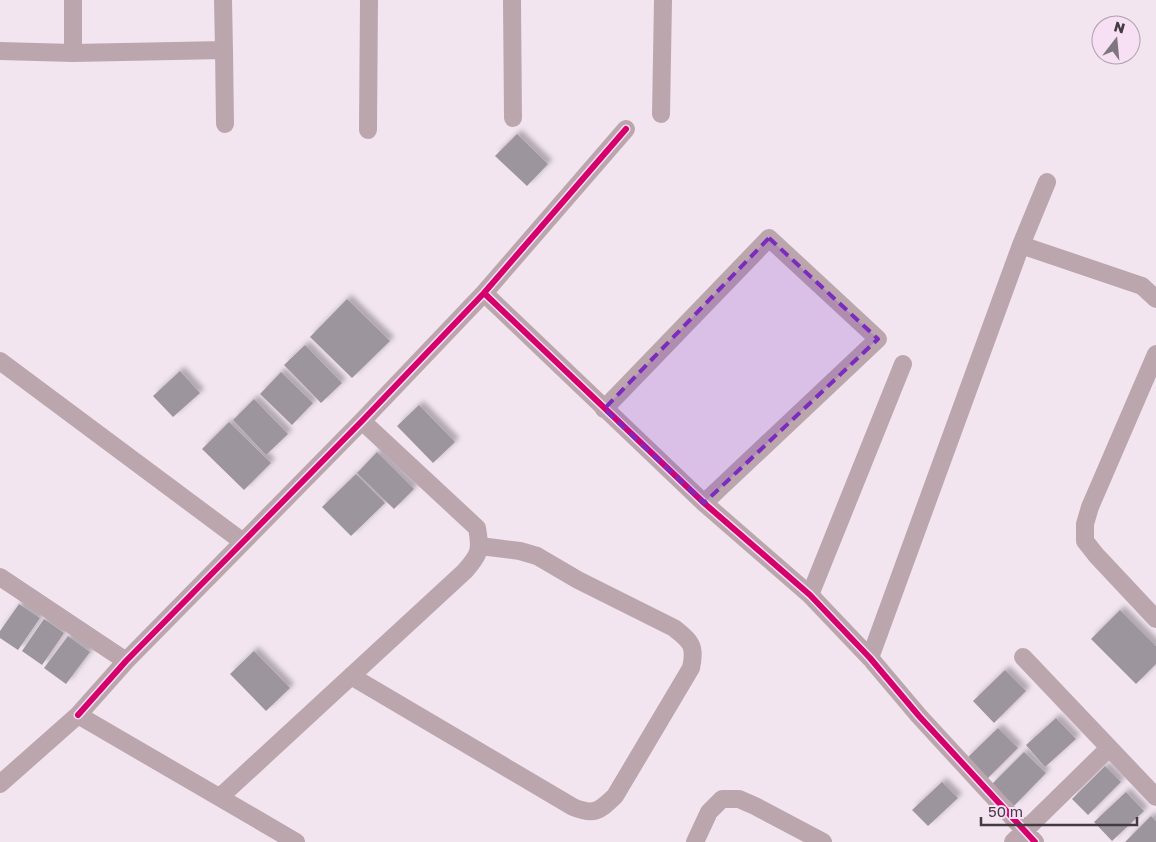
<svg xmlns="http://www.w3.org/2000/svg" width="1156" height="842" font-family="'Golos Text',sans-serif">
  <defs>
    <filter id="shadow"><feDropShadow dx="4.5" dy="-4.5" stdDeviation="2.5" flood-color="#0004"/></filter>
  </defs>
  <rect width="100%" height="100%" fill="#f2e5f0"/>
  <path fill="#9c959e" filter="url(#shadow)" d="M517,134l31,30 -21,22 -32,-30z
    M347,299l43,42 -38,37 -42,-41z
    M305,345l37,38 -21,20 -37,-38z
    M180,371l20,22 -27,24 -20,-21z
    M281,372l32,31 -21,22 -32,-31z
    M254,399l34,35 -22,21 -33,-35z
    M419,405l36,37 -22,21 -36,-37z
    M229,422l42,41 -27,27 -42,-41z
    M377,452l37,37 -20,20 -37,-36z
    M356,474l29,29 -34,33 -29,-29z
    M19,604l21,14 -22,32 -18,-12v-7z
    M1120,610l36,36v18l-20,20 -45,-45z
    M44,619l20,14 -22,32 -20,-14z
    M68,636l22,16 -24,32 -22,-16z
    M254,651l36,37 -24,23 -36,-37z
    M1005,670l21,21 -32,32 -21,-22z
    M1056,718l20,21 -31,28 -19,-22z
    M998,728l20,20 -32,32 -20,-21z
    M1024,752l22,21 -32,33 -22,-22z
    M1105,766l16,16 -33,33 -16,-16z
    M942,782l16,16 -30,28 -16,-16z
    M1126,792l18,19 -32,30 -18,-19z
    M1151,816l5,5v21h-31z"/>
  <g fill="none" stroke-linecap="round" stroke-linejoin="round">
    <path stroke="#bca6ad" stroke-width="18" d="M223,0l1,50
      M512,0l1,118
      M0,51l73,2 151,-3 1,74
      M73,53v-53
      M661,114l2,-114
      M368,130l1,-130
      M1021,245l121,41 14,13
      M484,293l220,210 106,92 60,63 49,58 116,126
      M1156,354l-66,153 -5,17v17l11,14 60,64
      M0,361l243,181
      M604,409l165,-171 109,101 -174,164
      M0,577l126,84
      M810,595l93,-231
      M1023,657l133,140
      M870,658l151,-413 26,-63
      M351,676l222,131c22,9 26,4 42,-11l76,-128c5,-22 0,-27 -17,-40l-96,-48 -41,-24 -17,-5 -40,-5
      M78,715l48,-54 236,-240 122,-128 142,-164
      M0,784l78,-69 218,127
      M220,797l245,-226c15,-17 16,-21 12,-43l-115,-107
      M695,842l14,-30 13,-13h17l16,7 68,36
      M1013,842l96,-94"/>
    <g stroke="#f7e0f4" stroke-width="9">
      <path id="cycleway" d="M484,293l220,210 106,92 60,63 49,58 116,126
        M78,715l48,-54 236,-240 122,-128 142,-164"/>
    </g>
    <use href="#cycleway" stroke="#d6006c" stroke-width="6"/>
  </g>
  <path fill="#7b2cbf" fill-opacity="0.2" stroke="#7b2cbf" stroke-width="4" stroke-dasharray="10 6" stroke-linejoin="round" d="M769,238l109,101 -174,164 -100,-94z"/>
  <g transform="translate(1116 40) rotate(16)"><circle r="24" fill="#f7e0f4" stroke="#af9ead"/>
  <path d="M0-4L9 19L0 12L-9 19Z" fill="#80767f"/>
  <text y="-8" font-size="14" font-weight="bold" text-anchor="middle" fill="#433a42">N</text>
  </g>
  <path d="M981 817v8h156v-8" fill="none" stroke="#433a42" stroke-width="2.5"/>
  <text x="988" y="817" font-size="15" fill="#433a42" stroke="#f7e0f4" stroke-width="4" paint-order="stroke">50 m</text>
</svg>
